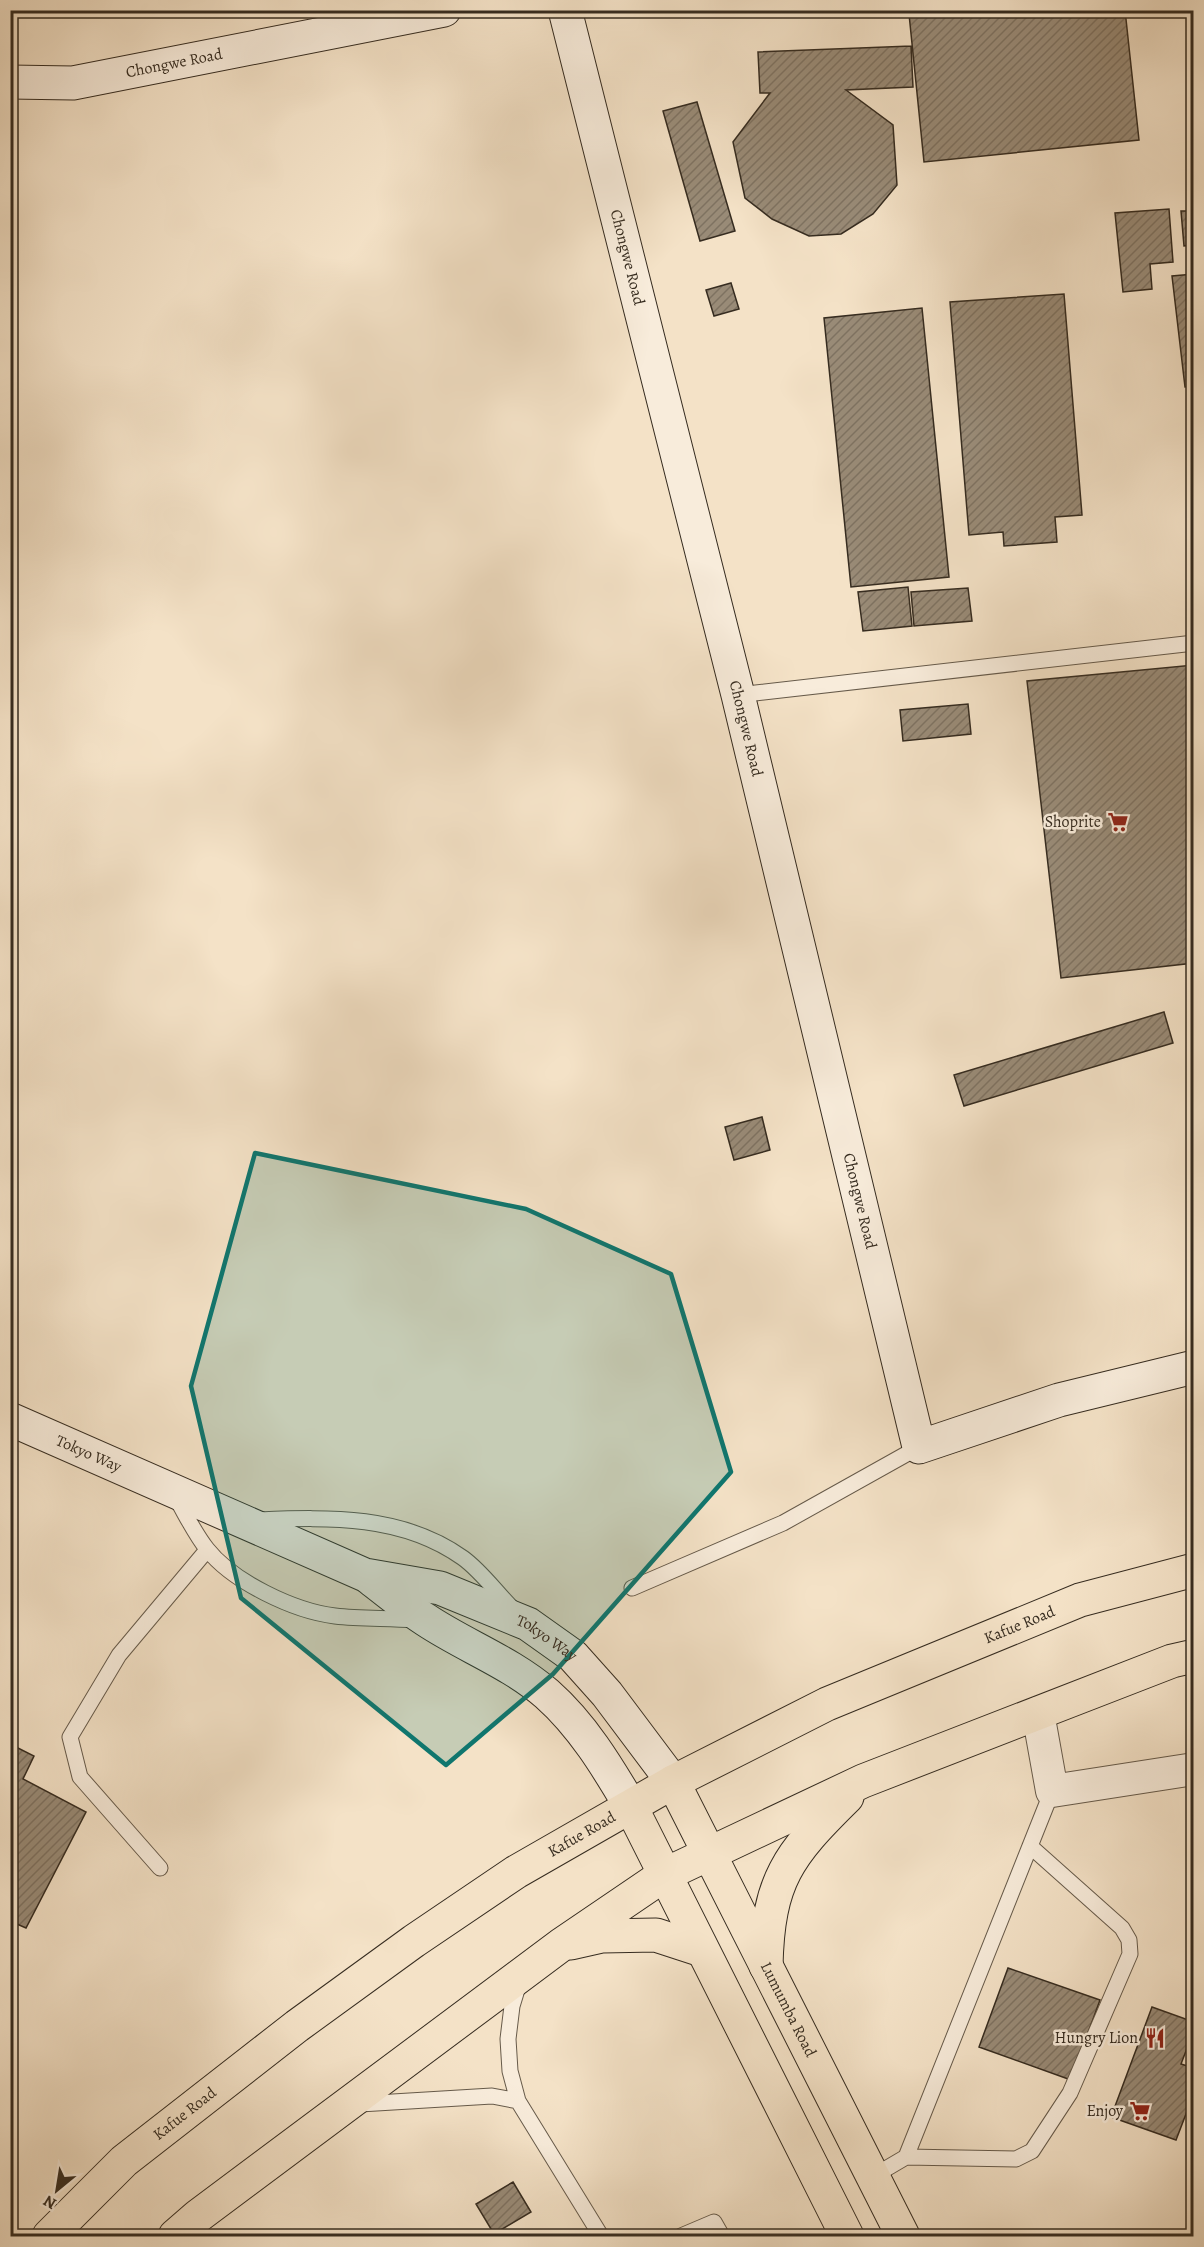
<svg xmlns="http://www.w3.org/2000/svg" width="1204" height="2247" font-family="Alegreya,serif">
  <defs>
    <pattern id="building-hatch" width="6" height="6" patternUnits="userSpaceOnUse" patternTransform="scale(1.5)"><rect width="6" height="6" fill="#998b77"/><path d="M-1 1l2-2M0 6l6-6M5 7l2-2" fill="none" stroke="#7e7261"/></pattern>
  </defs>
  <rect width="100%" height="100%" fill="#f4e2c7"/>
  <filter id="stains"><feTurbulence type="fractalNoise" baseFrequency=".00333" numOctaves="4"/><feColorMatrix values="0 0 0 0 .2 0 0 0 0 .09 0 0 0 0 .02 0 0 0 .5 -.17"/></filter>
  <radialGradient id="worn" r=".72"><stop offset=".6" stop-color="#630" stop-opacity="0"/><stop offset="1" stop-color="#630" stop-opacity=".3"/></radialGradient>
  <path fill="url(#building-hatch)" stroke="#362c20" stroke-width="1.5" d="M950,10h175l14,130 -215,22 -15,-148z
    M911,46l2,41 -67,3 47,35 4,60 -24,29 -32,20 -32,2 -37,-17 -27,-21 -12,-56 37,-49h-10l-2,-41z
    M697,102l38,129 -35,10 -37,-130z
    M1169,209l4,53 -23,2 2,25 -29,3 -8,-79z
    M1181,211h13v34l-10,1z
    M1194,274v112l-9,1 -13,-111z
    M731,283l8,26 -25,7 -8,-26z
    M1064,294l18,221 -27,2 2,25 -53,4 -1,-14 -34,3 -19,-233z
    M922,308l27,269 -98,10 -27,-269z
    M908,587l4,39 -49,5 -5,-39z
    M968,588l4,33 -58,5 -3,-34z
    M1194,665v298l-133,15 -34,-297z
    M968,704l3,30 -68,7 -3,-31z
    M1164,1012l9,31 -209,63 -10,-31z
    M762,1117l8,33 -36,10 -9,-33z
    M10,1744l24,12 -11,23 63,33 -60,116 -16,-7z
    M1008,1968l92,32 -29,80 -92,-33z
    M1152,2007l42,15v8l-13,34 13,4v25l-18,47 -65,-23z
    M513,2182l18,30 -37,22 -18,-30z"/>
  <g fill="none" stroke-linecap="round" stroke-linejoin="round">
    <g stroke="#665a4a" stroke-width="17">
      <path id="lane" d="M738,695l456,-52
        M176,1498c10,17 19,36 31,51 26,33 87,62 128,67 26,3 53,2 79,4
        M259,1520c71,-3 144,-5 204,38 18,13 33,34 49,50
        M632,1588l151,-65 136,-76
        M160,1868l-80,-91 -10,-40 49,-82 88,-105
        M519,1983l-7,23 -4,33 2,32 8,30 83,135
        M360,2104l132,-8 26,5
        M906,2157l110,2 16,-8 38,-58 60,-139 -1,-14 -7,-12 -92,-82
        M872,2177l34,-20 146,-366
        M681,2236l33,-14 8,14"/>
    </g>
    <g stroke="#665a4a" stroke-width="34">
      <path id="street" d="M1038,1713l14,78 142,-22"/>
    </g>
    <g stroke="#362c20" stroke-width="35">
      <g id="secondary">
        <path id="s1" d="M565,10l173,685 181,752 140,-47 135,-33"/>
        <path id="s2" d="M10,82l63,1 371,-73"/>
        <path id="s3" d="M10,1419l355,156 75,13 88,36 45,32 34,38 66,88"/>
        <path d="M371,1579c18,14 36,29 55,41 39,26 84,42 121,74 35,31 60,72 84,113"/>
      </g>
    </g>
    <g stroke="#362c20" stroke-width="35">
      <g id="primary">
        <path id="s4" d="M673,1782l230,454"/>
        <path d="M631,1807l216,429"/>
        <path d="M571,1943l31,-7 54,-1 46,15"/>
        <path d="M766,1966c2,-86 22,-111 81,-169"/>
        <path id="s5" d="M49,2236l75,-75 173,-135 117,-85 102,-69 157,-90 154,-78 253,-104 114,-30"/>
        <path d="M175,2236l23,-20 363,-271 103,-70 199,-94 309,-120 22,-5"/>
      </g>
    </g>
    <use href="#lane" stroke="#f8ecdb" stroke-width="15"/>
    <use href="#street" stroke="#f8ecdb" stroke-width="32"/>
    <use href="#secondary" stroke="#f8ecdb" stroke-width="33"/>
    <use href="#primary" stroke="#f4e2c7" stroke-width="33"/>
  </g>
  <path fill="#0f766e" fill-opacity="0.2" stroke="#0f766e" stroke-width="4.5" stroke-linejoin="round" d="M255,1153l271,56 145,65 60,198 -178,202 -107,91 -205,-167 -50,-212z"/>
  <defs>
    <g id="supermarket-bare" transform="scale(1.62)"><path d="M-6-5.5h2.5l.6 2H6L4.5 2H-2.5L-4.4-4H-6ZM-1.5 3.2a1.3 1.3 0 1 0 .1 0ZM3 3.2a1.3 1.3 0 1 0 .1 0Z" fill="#8f2418" stroke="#f8ecdb" stroke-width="2.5" paint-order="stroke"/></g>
    <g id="restaurant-bare" transform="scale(1.62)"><path d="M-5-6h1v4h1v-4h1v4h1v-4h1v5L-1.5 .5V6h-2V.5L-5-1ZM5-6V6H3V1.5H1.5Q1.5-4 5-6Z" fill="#8f2418" stroke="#f8ecdb" stroke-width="2.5" paint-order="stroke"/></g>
  </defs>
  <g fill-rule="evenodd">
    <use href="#supermarket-bare" x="1118" y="822"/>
    <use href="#restaurant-bare" x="1155" y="2038"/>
    <use href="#supermarket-bare" x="1140" y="2111"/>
  </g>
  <g text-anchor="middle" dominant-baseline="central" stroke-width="5" stroke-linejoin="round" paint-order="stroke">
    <g font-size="16" fill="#362c20" stroke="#f8ecdb">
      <text stroke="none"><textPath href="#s2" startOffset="166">Chongwe Road</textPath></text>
      <text stroke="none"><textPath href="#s1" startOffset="255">Chongwe Road</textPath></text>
      <text stroke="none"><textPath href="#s1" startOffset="741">Chongwe Road</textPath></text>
      <text stroke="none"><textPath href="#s1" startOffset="1227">Chongwe Road</textPath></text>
      <text stroke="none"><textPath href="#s3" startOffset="86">Tokyo Way</textPath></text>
      <text stroke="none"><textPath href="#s5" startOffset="1155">Kafue Road</textPath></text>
      <text stroke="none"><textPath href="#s3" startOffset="582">Tokyo Way</textPath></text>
      <text stroke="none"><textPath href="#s5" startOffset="669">Kafue Road</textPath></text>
      <text stroke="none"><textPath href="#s4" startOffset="255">Lumumba Road</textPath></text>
      <text stroke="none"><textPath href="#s5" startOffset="183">Kafue Road</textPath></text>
    </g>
    <g font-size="16" fill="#362c20" stroke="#f8ecdb" text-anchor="end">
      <text x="1101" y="822">Shoprite</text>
      <text x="1138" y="2038">Hungry Lion</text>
      <text x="1123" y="2111">Enjoy</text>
    </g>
  </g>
  <rect width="1204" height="2247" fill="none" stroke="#f4e2c7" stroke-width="36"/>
  <rect x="12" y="12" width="1180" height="2223" fill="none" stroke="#362c20" stroke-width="3"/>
  <rect x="18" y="18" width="1168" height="2211" fill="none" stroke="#362c20" stroke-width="1.5"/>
  <g transform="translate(57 2190) rotate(210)" stroke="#f8ecdb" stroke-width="4.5" paint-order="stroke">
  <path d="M0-4.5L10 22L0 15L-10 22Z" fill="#362c20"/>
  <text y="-9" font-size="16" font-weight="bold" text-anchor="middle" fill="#362c20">N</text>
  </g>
  <rect width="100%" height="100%" filter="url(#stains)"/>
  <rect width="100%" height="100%" fill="url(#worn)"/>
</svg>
